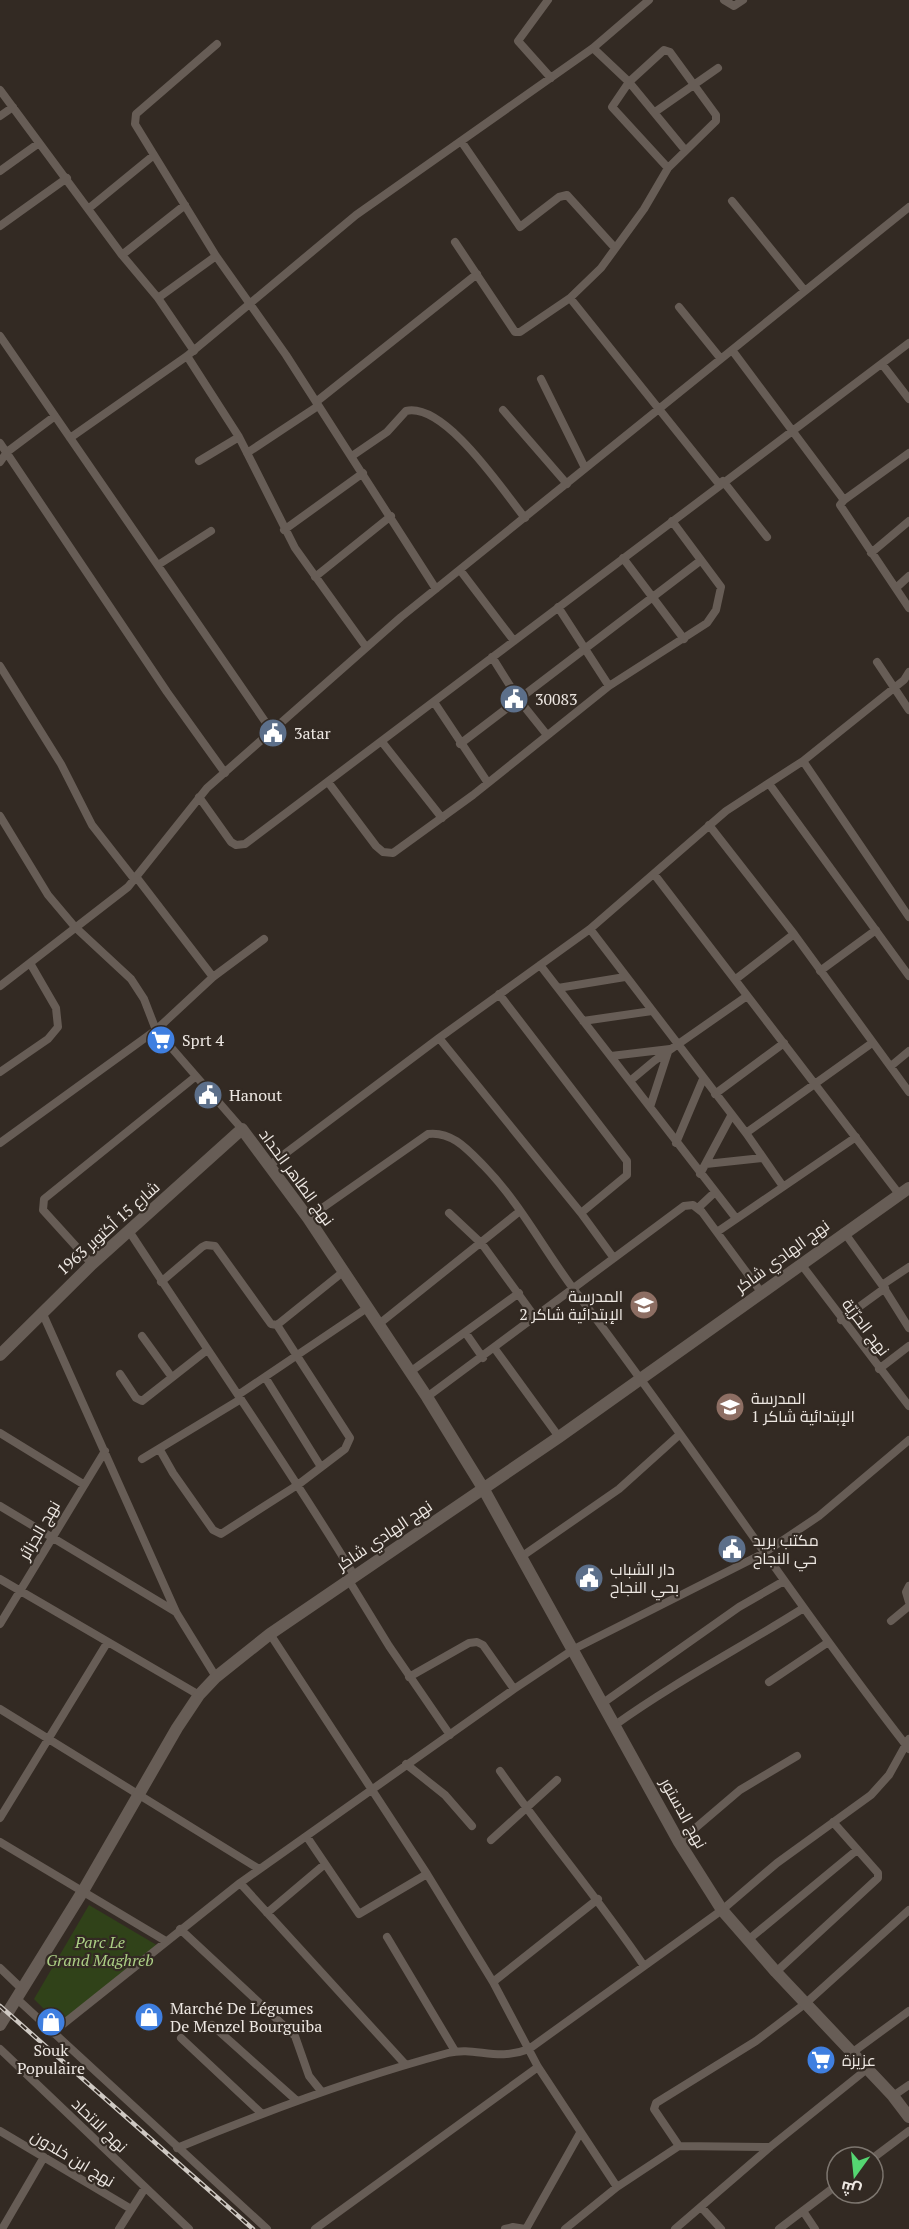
<svg xmlns="http://www.w3.org/2000/svg" width="909" height="2229" font-family="'PT Serif',Cairo,serif">
  <rect width="100%" height="100%" fill="#332a23"/>
  <path fill="#304219" d="M89,1905l71,42 -101,77 -25,-25z"/>
  <g fill="none" stroke-linecap="round" stroke-linejoin="round">
    <path stroke="#675d56" stroke-width="8" d="M548,0l-30,41 33,37
      M724,0l10,6 9,-6
      M217,44l-81,70 -1,10 81,132 70,99 150,234
      M593,48l36,34 56,68
      M0,90l122,165 36,43 36,53
      M655,112l63,-44
      M0,116l13,-9
      M461,141l59,86 39,-30 8,-2 48,53
      M0,171l39,-28
      M732,201l73,90
      M88,209l66,-54
      M0,226l67,-48
      M455,242l60,90h5l50,-34 31,-30 43,-59 24,-41 48,-47v-6l-46,-63 -6,-2 -35,32 -17,25 56,61
      M122,255l63,-50
      M158,298l58,-42
      M570,298l149,186
      M679,307l42,52
      M0,336l273,397
      M732,350l112,150
      M187,356l52,81 56,111 71,99
      M882,364l27,35
      M541,379l44,89
      M316,402l161,-128
      M503,410l64,74
      M70,438l117,-82 169,-141 237,-167 56,-48
      M0,443l167,249 58,81
      M247,453l71,-47
      M909,453l-65,47 -4,5 69,103
      M352,456l35,-24 19,-21c39,-9 97,80 119,107
      M199,461l40,-24
      M0,462l7,-10 48,-36
      M723,481l44,56
      M284,530l79,-57
      M871,553l38,-32
      M623,558l61,81
      M158,565l53,-34
      M460,570l54,71
      M315,577l76,-61
      M896,588l13,-12
      M558,607l51,79
      M492,657l27,43 28,35
      M877,662l32,48
      M0,666l61,98 31,61 43,55
      M434,702l54,81
      M382,742l60,76
      M460,744l240,-183
      M803,761l106,156
      M328,782l48,64 7,6 10,1 80,-58 136,-109 98,-63 9,-13 5,-23 -49,-66
      M770,785l139,191
      M199,797l32,45 5,3 9,-1 664,-501
      M0,816l48,79 27,32 56,52 13,20 12,31 86,99
      M709,825l85,109 115,158
      M654,874l245,320
      M137,878l76,99
      M590,929l156,204 36,52
      M540,965l195,252
      M820,971l56,-41
      M736,979l58,-45
      M0,986l128,-99 79,-99 194,-171 508,-410
      M558,988l67,-11
      M499,994l128,167v14l-46,38
      M583,1021l69,-10
      M439,1038l142,175 32,44
      M611,1056l59,-7
      M891,1066l18,-15
      M0,1072l48,-33 10,-12 -2,-19 -26,-45
      M630,1081l24,-20 93,-65
      M715,1094l69,-51
      M650,1107l18,-55
      M746,1133l126,-90
      M0,1143l156,-113 57,-53 51,-38
      M676,1143l27,-64
      M706,1164l56,-6
      M270,1165l169,-127 151,-109 136,-118 77,-50 101,-81 5,-8
      M700,1174l31,-58
      M698,1208l17,-16
      M449,1213l33,31 53,73
      M308,1218l120,-84c24,-3 40,16 56,32 36,37 60,84 91,125 115,150 218,309 334,458
      M129,1231c75,115 154,227 225,344
      M717,1232l139,-95
      M844,1232l38,53 27,43
      M92,1264l-49,-54 1,-11 151,-122
      M801,1264l108,142
      M882,1285l27,-18
      M42,1312l134,300 40,65
      M841,1320l44,-32
      M379,1324l141,-113
      M277,1325l66,-53
      M465,1332l18,26
      M142,1336l29,40
      M495,1349l64,88
      M879,1369l30,-23
      M410,1372l109,-79
      M120,1374l16,24 6,3 65,-51
      M265,1377l56,90
      M238,1395l129,-87
      M427,1397l257,-191 9,-1 9,7 59,80
      M0,1433l83,51
      M160,1450l13,23 40,57 8,4 78,-50 46,-35 5,-11 -73,-113 -6,-1 -56,-78 -9,-1 -4,2 -41,35
      M142,1459l99,-60
      M0,1506l176,106
      M521,1557l98,-68 60,-54
      M0,1579l199,116
      M348,1579l41,67 61,89
      M909,1586l-3,6 3,10
      M891,1621l18,-15
      M0,1624l105,-173
      M270,1634l157,240 66,108 45,85 79,120
      M409,1677l60,-34 8,-1 6,3 31,44
      M769,1682l58,-39
      M603,1703l136,-96 45,-26
      M0,1709l259,160
      M615,1725c60,-43 125,-77 187,-116
      M406,1764l39,31 27,31
      M500,1771c46,66 99,128 144,195
      M0,1818l107,-175
      M307,1837l52,77 68,-40
      M491,1840l66,-60
      M0,1842l164,98
      M679,1842l61,-52 57,-34
      M240,1883l165,181
      M267,1913l58,-49
      M180,1929l115,107 14,40 12,15
      M387,1937l68,114
      M748,1940l109,-90
      M0,1968l22,21
      M776,1972l102,-94v-5l-45,-51
      M493,1982l105,-83
      M16,1998l251,231
      M212,2025l84,75
      M52,2033l188,-150 274,-194 60,-40 190,-96 55,-37 90,-76
      M181,2038l80,75
      M0,2049l189,180
      M853,2052l56,-41
      M893,2096l16,-11
      M0,2131l131,78
      M679,2146l-25,-37 2,-6 100,-62 50,-38 103,-93
      M177,2148c89,-37 178,-70 271,-95 28,-7 48,9 81,-4l193,-139 55,-47 94,-68 18,-20 20,-36
      M873,2158l36,-27
      M702,2208l19,21
      M803,2211l12,18
      M2,2229l42,-72
      M119,2229l26,-41
      M315,2229l223,-162
      M505,2229l8,-2 12,2
      M526,2229l54,-96
      M565,2229l52,-42 62,-41 91,1
      M675,2229l95,-82 97,-78
      M779,2229l58,-44"/>
    <path stroke="#675d56" stroke-width="12" d="M0,1355l92,-91 150,-135 66,89 119,179 56,91 196,354 43,68 54,62 117,124 16,21
      M0,2025l83,-134 94,-163 22,-33 17,-18 54,-43 289,-197 350,-249"/>
    <g stroke="#cfc9c3" stroke-width="4.5">
      <path id="rail" d="M0,2006l253,223"/>
    </g>
    <use href="#rail" stroke="#332a23" stroke-width="2" stroke-dasharray="7" stroke-linecap="butt"/>
  </g>
  <defs>
    <g id="civic-disc" transform="scale(1.5)"><circle r="9.5" fill="#5c6f8a" stroke="#332a23"/><path d="M-.6-6.5H3V-4.5H.6V-3L4-1V1h2V6H-6V1h2V-1L-.6-3ZM-1.2 2.5V6h2.4V2.5Z" fill="#fff"/></g>
    <g id="supermarket-disc" transform="scale(1.5)"><circle r="9.5" fill="#3f7fe0" stroke="#332a23"/><path d="M-6-5.5h2.5l.6 2H6L4.5 2H-2.5L-4.4-4H-6ZM-1.5 3.2a1.3 1.3 0 1 0 .1 0ZM3 3.2a1.3 1.3 0 1 0 .1 0Z" fill="#fff"/></g>
    <g id="school-disc" transform="scale(1.5)"><circle r="9.5" fill="#8d6e63" stroke="#332a23"/><path d="M0-5L7-2L0 1L-7-2ZM-4 1L0 2.5L4 1V4Q0 6-4 4Z" fill="#fff"/></g>
    <g id="shop-disc" transform="scale(1.5)"><circle r="9.5" fill="#3f7fe0" stroke="#332a23"/><path d="M-5-2.5h2.3a2.7 3.5 0 0 1 5.4 0H5L5.5 6h-11ZM-1.5-2.5h3a1.5 2.3 0 0 0-3 0Z" fill="#fff"/></g>
  </defs>
  <g fill-rule="evenodd">
    <use href="#civic-disc" x="514" y="699"/>
    <use href="#civic-disc" x="273" y="733"/>
    <use href="#supermarket-disc" x="161" y="1040"/>
    <use href="#civic-disc" x="208" y="1095"/>
    <use href="#school-disc" x="644" y="1305"/>
    <use href="#school-disc" x="730" y="1407"/>
    <use href="#civic-disc" x="732" y="1549"/>
    <use href="#civic-disc" x="589" y="1578"/>
    <use href="#shop-disc" x="149" y="2017"/>
    <use href="#shop-disc" x="51" y="2022"/>
    <use href="#supermarket-disc" x="821" y="2060"/>
  </g>
  <g text-anchor="middle" dominant-baseline="central" stroke-width="4.5" stroke-linejoin="round" paint-order="stroke">
    <g font-size="16" fill="#ede7e2" stroke="#332a23" text-anchor="start">
      <text x="535" y="699">30083</text>
      <text x="294" y="733">3atar</text>
      <text x="182" y="1040">Sprt 4</text>
      <text x="229" y="1095">Hanout</text>
      <text x="623" y="1296" text-anchor="end">المدرسة<tspan x="623" dy="18">الإبتدائية شاكر 2</tspan></text>
      <text x="751" y="1398">المدرسة<tspan x="751" dy="18">الإبتدائية شاكر 1</tspan></text>
      <text x="753" y="1540">مكتب بريد<tspan x="753" dy="18">حي النجاح</tspan></text>
      <text x="610" y="1569">دار الشباب<tspan x="610" dy="18">بحي النجاح</tspan></text>
      <text x="170" y="2008">Marché De Légumes<tspan x="170" dy="18">De Menzel Bourguiba</tspan></text>
      <text x="51" y="2050" text-anchor="middle">Souk<tspan x="51" dy="18">Populaire</tspan></text>
      <text x="842" y="2060">عزيزة</text>
    </g>
    <g font-size="16" fill="#ede7e2" stroke="#332a23">
      <text transform="translate(297 1177) rotate(54)">نهج الطاهر الحداد</text>
      <text transform="translate(108 1228) rotate(-42)">شارع 15 أكتوبر 1963</text>
      <text transform="translate(782 1256) rotate(-36)">نهج الهادي شاكر</text>
      <text transform="translate(866 1327) rotate(53)">نهج الحرّيّة</text>
      <text transform="translate(39 1530) rotate(-60)">نهج الجزائر</text>
      <text transform="translate(384 1535) rotate(-34)">نهج الهادي شاكر</text>
      <text transform="translate(684 1813) rotate(61)">نهج الدستور</text>
      <text transform="translate(100 2125) rotate(44)">نهج الاتحاد</text>
      <text transform="translate(73 2158) rotate(31)">نهج ابن خلدون</text>
    </g>
    <g font-size="16" font-style="italic" fill="#accf85" stroke="#332a23">
      <text x="100" y="1942">Parc Le<tspan x="100" dy="18">Grand Maghreb</tspan></text>
    </g>
  </g>
  <g transform="translate(855 2175) rotate(195)"><circle r="28" fill="#332a23" stroke="#7d766f" stroke-width="1.5"/>
  <path d="M0-4.5L10 22L0 15L-10 22Z" fill="#55d672"/>
  <text y="-9" font-size="16" font-weight="bold" text-anchor="middle" fill="#ede7e2">ش</text>
  </g>
</svg>
